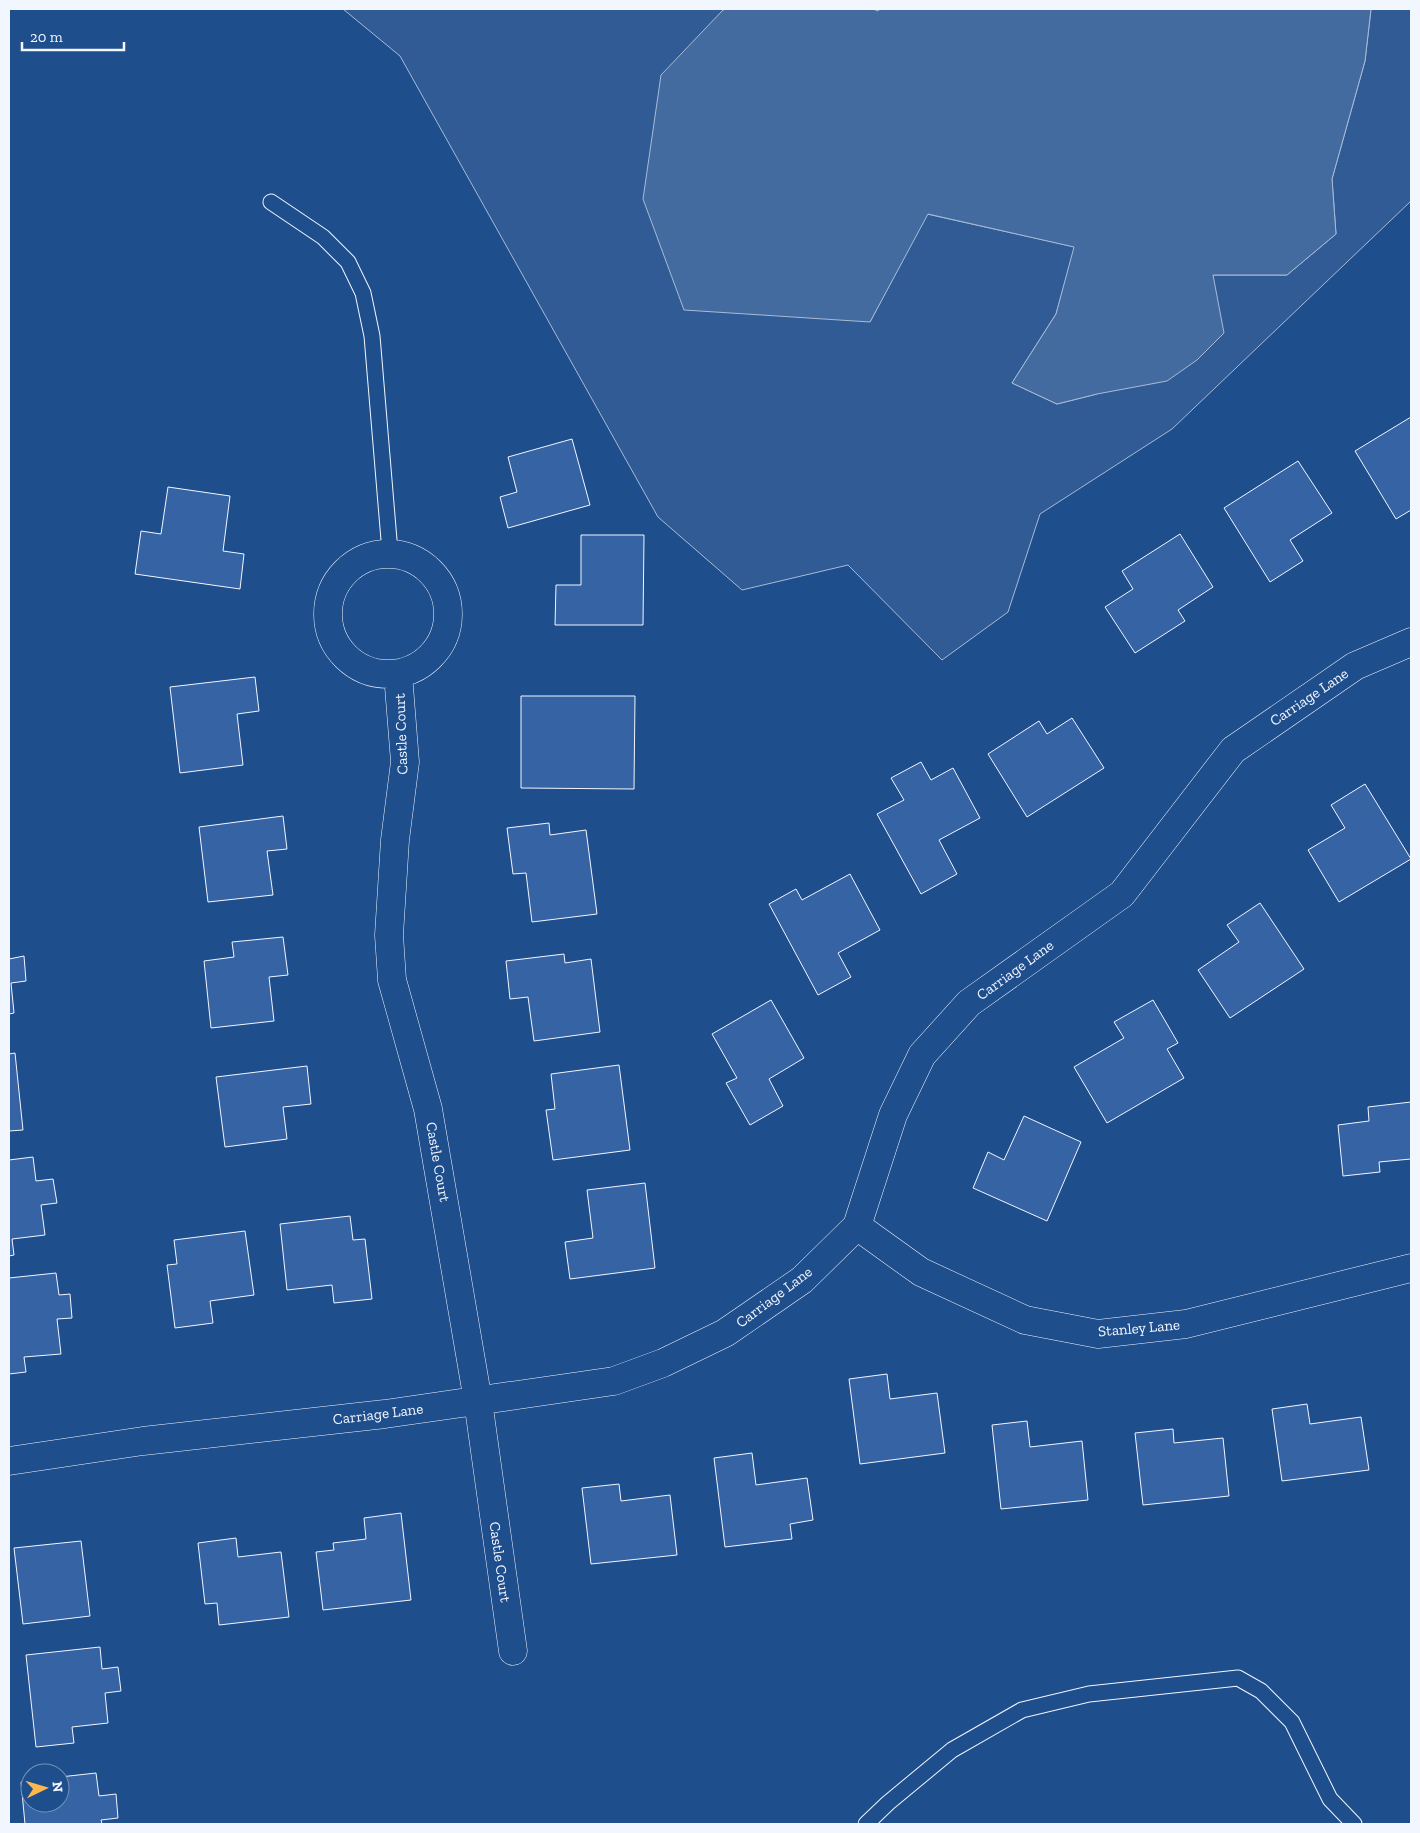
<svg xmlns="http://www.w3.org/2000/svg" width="1420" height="1833" font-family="'Zilla Slab',serif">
  <rect width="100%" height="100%" fill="#1f4e8c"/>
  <path fill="#305b95" stroke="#a8bbd7" d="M343,9h384l-4,1 147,312 57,-108 148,33 -19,67 -44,69 45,21 40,-10 115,-119h75l49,-41 -4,-55 33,-118 6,-52h40v192l-239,228 -132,85 -32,98 -66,48 -94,-95 -106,25 -84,-73 -258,-461z"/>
  <path fill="#446ba0" stroke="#a8bbd7" d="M727,9h146l5,2 2,-2h491l-6,52 -33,118 4,55 -49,41h-74l11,58 -27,27 -30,21 -70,13 -40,10 -45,-21 44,-69 18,-67 -146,-33 -58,108 -186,-12 -41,-111 18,-124 62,-65z"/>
  <path fill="#3563a3" stroke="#f2f6ff" d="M1411,417v93l-15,9 -41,-68z
    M572,439l18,66 -82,23 -8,-31 17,-5 -9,-35z
    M1298,461l34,52 -42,27 13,21 -33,21 -46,-74z
    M168,487l62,9 -7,55 21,3 -4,35 -105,-15 6,-43 20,3z
    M1180,534l33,53 -35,23 7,11 -50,32 -30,-46 28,-18 -11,-18z
    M581,535h63l-1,90h-88l1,-40h25z
    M255,677l4,34 -22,3 6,51 -63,8 -10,-86z
    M521,696h114l-1,93 -113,-1z
    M1072,718l32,50 -77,49 -39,-63 51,-33 8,13z
    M921,762l10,18 22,-12 27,50 -41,22 18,34 -36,20 -44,-80 27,-14 -13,-22z
    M1365,784l46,75 -72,43 -31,-52 37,-22 -14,-23z
    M283,816l4,33 -20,2 6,44 -65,7 -9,-75z
    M549,823l1,12 36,-5 11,84 -65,8 -6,-49 -13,1 -6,-46z
    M850,874l30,56 -42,23 13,24 -33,18 -49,-91 27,-15 6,11z
    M1260,903l44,66 -74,49 -32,-48 41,-28 -12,-17z
    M283,937l5,38 -19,2 5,44 -63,7 -7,-67 30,-4 -2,-15z
    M564,954l1,9 26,-4 9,73 -66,9 -6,-44 -18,2 -4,-38z
    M24,956l2,25 -15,2 3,30 -5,1v-55z
    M771,1000l33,58 -35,21 14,27 -33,19 -24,-42 11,-5 -25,-44z
    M1153,1000l25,43 -11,6 17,29 -77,45 -33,-56 50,-29 -10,-16z
    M15,1053l8,77 -14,1v-77z
    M619,1065l11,85 -77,10 -7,-50 9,-1 -4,-35z
    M307,1066l4,38 -28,3 4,32 -62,8 -9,-70z
    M1411,1102v57l-32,3 1,10 -37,4 -5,-51 31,-4 -1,-14z
    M1024,1116l57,26 -34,79 -74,-33 15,-36 16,8z
    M33,1157l3,24 17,-2 4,24 -16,2 4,30 -33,4 2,16 -5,1v-96z
    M645,1183l10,85 -85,11 -5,-37 28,-4 -6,-48z
    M350,1216l3,24 12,-1 7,60 -38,4 -2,-18 -45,5 -7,-66z
    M245,1231l9,64 -44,6 3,22 -38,5 -8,-63 10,-1 -3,-24z
    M56,1273l3,22 11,-1 2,24 -15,1 4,35 -37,3 2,15 -17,2v-96z
    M887,1374l3,25 47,-6 8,60 -85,11 -11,-85z
    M1307,1404l3,20 51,-7 8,53 -87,11 -10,-72z
    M1027,1421l3,26 52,-6 6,59 -87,9 -9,-84z
    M1173,1429l1,14 49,-5 6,58 -86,9 -8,-72z
    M752,1453l4,32 51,-7 6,42 -23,4 2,15 -67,8 -11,-89z
    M619,1484l2,17 49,-6 7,60 -86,9 -9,-76z
    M401,1513l10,87 -88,10 -7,-58 18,-2 -1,-7 33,-4 -2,-21z
    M236,1538l2,19 43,-5 8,65 -70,8 -2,-22 -12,1 -7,-61z
    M81,1541l9,75 -67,8 -9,-76z
    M100,1647l2,22 16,-2 3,24 -16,2 3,30 -36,4 2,16 -38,4 -10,-92z
    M96,1773l3,23 17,-2 2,24 -17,2 1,4h-77l-4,-42 9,-1v22h30v-26z"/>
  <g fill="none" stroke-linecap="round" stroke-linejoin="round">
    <g stroke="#f2f6ff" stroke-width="17">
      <path id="service" d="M271,202l52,35 25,25 15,31 9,43 18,216
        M866,1824l22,-21 64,-53 70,-40 67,-16 149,-16 23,13 31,31 38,77 24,25"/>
    </g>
    <g stroke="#f2f6ff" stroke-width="29">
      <path id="minor" d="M328 614a60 60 0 1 1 120 0a60 60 0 1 1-120 0Z
        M398,674l7,88 -10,78 -6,95 3,45 36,129 50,292 35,250
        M857,1226l64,46 104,48 73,14 88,-10 225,-56
        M9,1461l134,-20 242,-27 229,-33 49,-18 62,-30 77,-53 55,-54 36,-111 29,-60 47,-52 153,-109 111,-144 122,-84 56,-24"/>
    </g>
    <use href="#service" stroke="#1f4e8c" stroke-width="15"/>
    <use href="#minor" stroke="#1f4e8c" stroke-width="28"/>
  </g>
  <g text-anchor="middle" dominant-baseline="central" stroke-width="4" stroke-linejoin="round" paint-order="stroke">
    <g font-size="15" fill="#f2f6ff" stroke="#1f4e8c">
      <text transform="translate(1309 697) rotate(-34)">Carriage Lane</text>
      <text transform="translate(401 734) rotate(-92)">Castle Court</text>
      <text transform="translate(1015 970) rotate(-36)">Carriage Lane</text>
      <text transform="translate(438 1162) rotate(80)">Castle Court</text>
      <text transform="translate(774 1297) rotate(-37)">Carriage Lane</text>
      <text transform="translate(1139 1328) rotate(-5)">Stanley Lane</text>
      <text transform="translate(378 1414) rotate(-7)">Carriage Lane</text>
      <text transform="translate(500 1562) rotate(82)">Castle Court</text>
    </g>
  </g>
  <rect width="1420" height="1833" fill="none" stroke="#f2f6ff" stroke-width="20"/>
  <g transform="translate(45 1788) rotate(85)"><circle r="24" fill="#1f4e8c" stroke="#7391ba"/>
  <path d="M0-4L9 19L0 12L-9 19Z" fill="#ffb74d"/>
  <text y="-8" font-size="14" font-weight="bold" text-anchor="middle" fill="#f2f6ff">N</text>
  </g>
  <path d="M22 42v8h102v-8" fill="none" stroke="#f2f6ff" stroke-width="2.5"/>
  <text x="30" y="42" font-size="15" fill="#f2f6ff" stroke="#1f4e8c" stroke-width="4" paint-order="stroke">20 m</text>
</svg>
